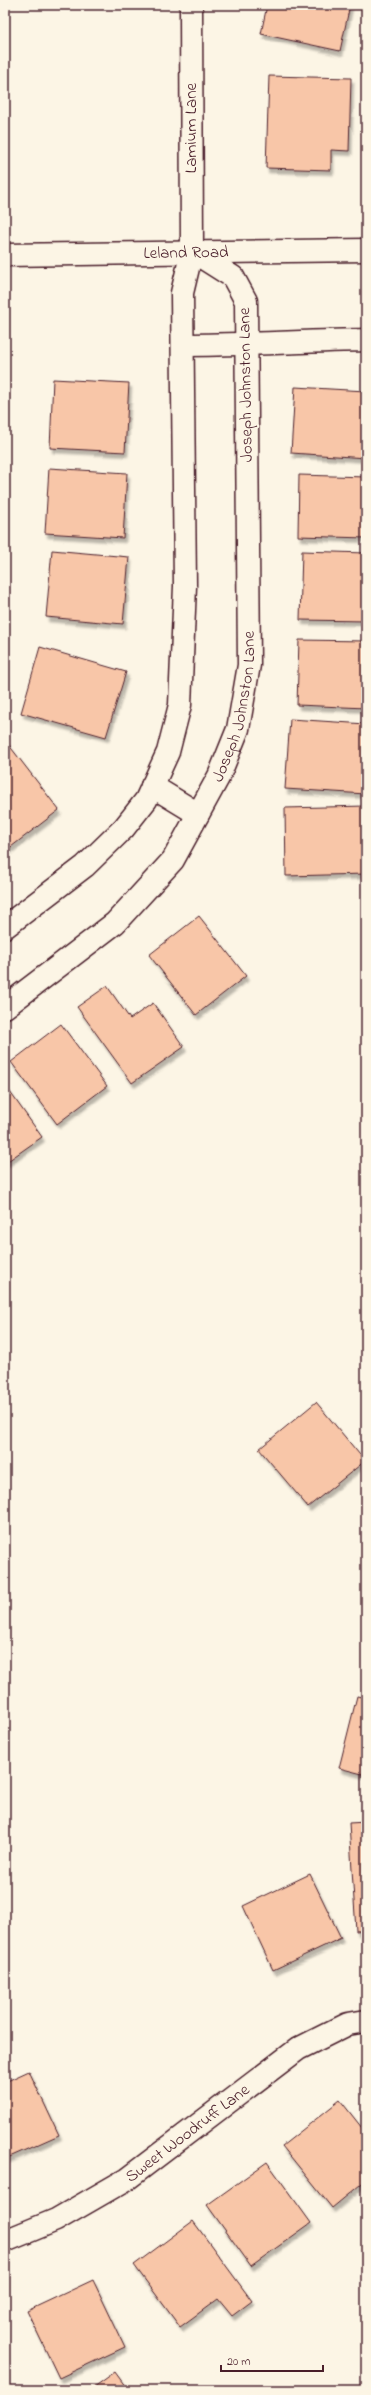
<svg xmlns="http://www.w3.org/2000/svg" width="371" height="2395" font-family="'Indie Flower',sans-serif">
  <defs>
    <filter id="shadow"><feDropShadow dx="2.5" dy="4.5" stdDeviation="1" flood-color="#0004"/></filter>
  </defs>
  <rect width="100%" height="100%" fill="#fcf5e5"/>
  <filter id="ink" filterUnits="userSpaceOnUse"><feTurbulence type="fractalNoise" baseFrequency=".025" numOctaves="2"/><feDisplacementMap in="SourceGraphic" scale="8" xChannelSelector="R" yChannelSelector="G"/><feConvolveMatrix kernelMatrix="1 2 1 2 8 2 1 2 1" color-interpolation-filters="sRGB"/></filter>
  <g filter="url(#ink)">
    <path fill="#f8c6a8" stroke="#4a1f2b" filter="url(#shadow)" d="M267,5h83l-10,46 -79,-17z
      M269,76l82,2 -2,73 -18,-1v20l-65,-2z
      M53,379l76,4 -4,69 -75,-4z
      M295,387l71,4v67l-75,-5z
      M49,468l78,5 -4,65 -78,-5z
      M299,475l67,2v61l-68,-2z
      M52,550l77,7 -6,67 -77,-7z
      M302,551l64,2v68l-66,-1z
      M299,640l67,1v67l-69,-3z
      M40,647l86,25 -20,65 -85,-24z
      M290,719l76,5v70l-81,-5z
      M5,740l54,70 -52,40 -2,-2z
      M365,806l1,68 -80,2 -1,-68z
      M199,916l47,60 -50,39 -47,-60z
      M107,986l23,33 23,-16 31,44 -52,36 -55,-76z
      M61,1024l46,62 -50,38 -46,-62z
      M5,1085l37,52 -37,26z
      M316,1402l49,59 -57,46 -49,-58z
      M357,1696l9,2v77l-27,-7z
      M366,1822v108l-10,1 -7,-108z
      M310,1874l31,64 -68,32 -30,-64z
      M29,2071l30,64 -54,24v-77z
      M340,2100l26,33v47l-34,28 -50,-62z
      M267,2162l44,61 -60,43 -44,-61z
      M193,2221l59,80 -20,15 -14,-17 -38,28 -46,-62z
      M93,2280l32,67 -66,31 -32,-67z
      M115,2372l13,18h-38z"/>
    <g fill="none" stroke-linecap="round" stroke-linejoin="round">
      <g stroke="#4a1f2b" stroke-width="25">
        <g id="street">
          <path d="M184,345c61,0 121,-4 182,-5"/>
          <path d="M152,786l46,28"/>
          <path d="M5,927l80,-61 39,-38 22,-28 22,-48 12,-47 5,-119 -3,-293 10,-42 -1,-246"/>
          <path id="s1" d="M5,1007l110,-84 58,-63 46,-84 19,-47 11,-64 -3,-364 -13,-24 -41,-26"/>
          <path id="s2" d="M5,2241l51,-21 71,-41 171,-130 50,-25 18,-3"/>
        </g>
      </g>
      <g stroke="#4a1f2b" stroke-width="25">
        <g id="secondary">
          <path id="s3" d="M5,255l361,-5"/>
        </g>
      </g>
      <use href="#street" stroke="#fcf5e5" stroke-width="22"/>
      <use href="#secondary" stroke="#fcf5e5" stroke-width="22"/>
    </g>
  </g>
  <g text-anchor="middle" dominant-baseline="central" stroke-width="4" stroke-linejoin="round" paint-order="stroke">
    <g font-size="17" fill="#4a1f2b" stroke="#fcf5e5">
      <text transform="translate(191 128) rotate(-90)">Lamium Lane</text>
      <text stroke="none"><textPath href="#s3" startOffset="181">Leland Road</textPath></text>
      <text transform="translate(246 385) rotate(-91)">Joseph Johnston Lane</text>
      <text stroke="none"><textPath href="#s1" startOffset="392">Joseph Johnston Lane</textPath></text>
      <text stroke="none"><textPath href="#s2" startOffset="213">Sweet Woodruff Lane</textPath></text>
    </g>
  </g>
  <rect width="371" height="2395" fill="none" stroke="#fcf5e5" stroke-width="20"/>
  <rect x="10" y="10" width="351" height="2375" fill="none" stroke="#4a1f2b" stroke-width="1.5" filter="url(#ink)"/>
  <path d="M221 2365v6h102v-6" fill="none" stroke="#4a1f2b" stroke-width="2"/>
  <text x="227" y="2365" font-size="12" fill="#4a1f2b" stroke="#fcf5e5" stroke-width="3" paint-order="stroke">20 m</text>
</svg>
